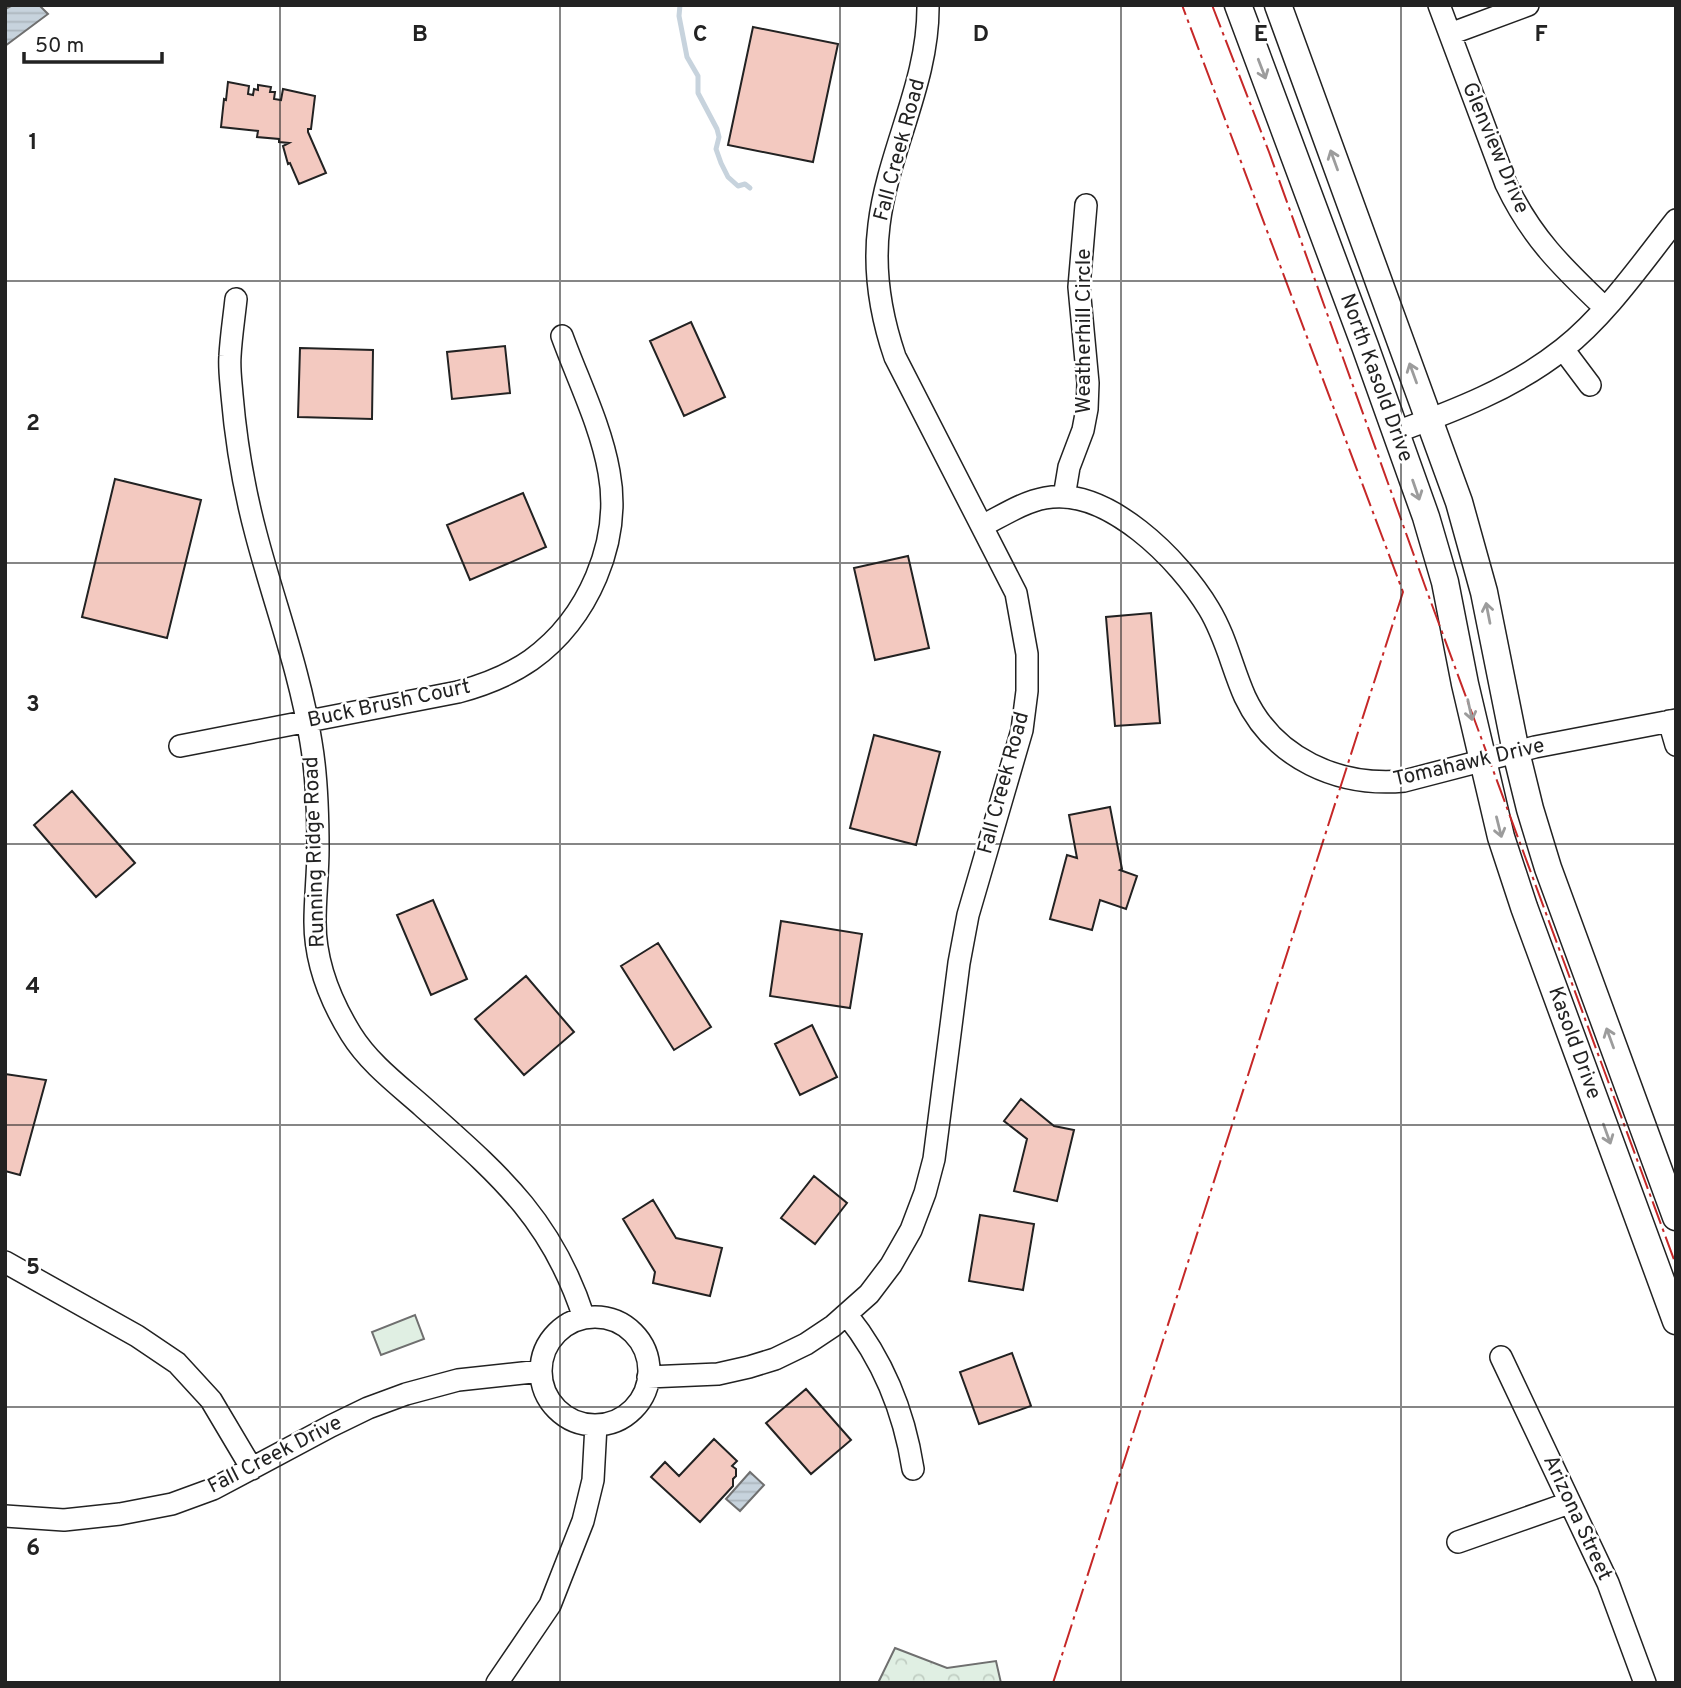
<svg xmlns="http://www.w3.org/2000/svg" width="1681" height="1688" font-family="Overpass,sans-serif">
  <defs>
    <pattern id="forest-crowns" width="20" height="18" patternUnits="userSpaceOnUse" patternTransform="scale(1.75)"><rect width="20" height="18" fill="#e0efe3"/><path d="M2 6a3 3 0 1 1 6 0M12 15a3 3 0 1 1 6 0" fill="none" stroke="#c0cdc2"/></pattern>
    <pattern id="water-rules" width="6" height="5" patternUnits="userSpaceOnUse" patternTransform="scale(1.75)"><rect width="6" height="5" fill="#c7d3dd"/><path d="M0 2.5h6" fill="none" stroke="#abb5bd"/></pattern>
  </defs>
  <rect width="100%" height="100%" fill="#fff"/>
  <path fill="#e0efe3" stroke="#6f6f6f" stroke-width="2" d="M415,1315l9,24 -43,16 -9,-23z"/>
  <path fill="url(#forest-crowns)" stroke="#6f6f6f" stroke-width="2" d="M895,1648l52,20 49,-7 5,22h-123z"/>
  <path fill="url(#water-rules)" stroke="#6f6f6f" stroke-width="2" d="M13,5h26l9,9 -43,32v-37z
    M750,1472l14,13 -24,26 -14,-12z"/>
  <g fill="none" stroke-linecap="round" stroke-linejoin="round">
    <path stroke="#c7d3dd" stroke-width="5" d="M680,5l-1,11 8,41 11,19v17l19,36 2,8 -3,12 5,14 7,14 10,9 7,-2 5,4"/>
  </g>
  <path fill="#f3c9c0" stroke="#222" stroke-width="2" d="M753,27l85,17 -25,118 -85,-17z
    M228,82l21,4 -1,8 5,1 1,-6 4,1v-5l13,2 -1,5h5l-1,7 7,1 2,-11 32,7 -4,33h-3v3l18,41 -27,11 -9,-21 -2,1 -5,-18 6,-3 -10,-1v-3l-22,-2 1,-6 -37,-4 3,-28 2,1z
    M691,322l34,75 -41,19 -34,-75z
    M505,346l5,47 -58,6 -5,-47z
    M300,348l73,2 -1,69 -74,-2z
    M115,479l86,21 -34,138 -85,-21z
    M523,493l23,54 -76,33 -23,-55z
    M908,556l21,92 -54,12 -21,-92z
    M1151,613l9,110 -45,3 -9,-109z
    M874,735l66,17 -24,93 -66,-17z
    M72,791l63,72 -39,34 -62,-72z
    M1110,807l12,62 -2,1 17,6 -11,33 -26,-9 -8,30 -42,-11 17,-64 10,3 -8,-43z
    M433,900l34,79 -36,16 -34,-80z
    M781,921l81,13 -12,74 -80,-12z
    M658,943l53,84 -37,23 -53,-84z
    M526,976l48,56 -50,43 -49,-56z
    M812,1025l25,52 -37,18 -25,-51z
    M5,1074l41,6 -26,95 -15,-4z
    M1021,1099l33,27 20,4 -17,71 -43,-10 13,-52 -23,-18z
    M814,1176l33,27 -32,41 -34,-26z
    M653,1200l23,38 46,10 -12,48 -57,-13 2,-11 -32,-53z
    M980,1215l54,9 -11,66 -54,-9z
    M1012,1353l19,53 -52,18 -19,-52z
    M806,1389l45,51 -40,34 -45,-51z
    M714,1439l23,22 -5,5 4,3v7l-3,3v7l-33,36 -49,-45 14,-15 14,14z"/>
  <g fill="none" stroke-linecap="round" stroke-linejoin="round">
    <g stroke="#222" stroke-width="24">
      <path id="minor" d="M1439,5l67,179c25,53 56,83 98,123
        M1450,34l78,-29
        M236,299c-2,19 -5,38 -6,57 -1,13 1,26 2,39 4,47 12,94 24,139 18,69 44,137 55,208 6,35 7,71 7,107 0,24 -3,49 -3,73 0,40 15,78 36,112 18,29 46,50 71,72 75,67 130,112 162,212
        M1563,349l27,36
        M1396,432c58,-21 118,-44 167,-83 44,-35 78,-85 113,-129
        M1064,497l5,-30 14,-37 4,-21 1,-26 -9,-96 7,-82
        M982,526c20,-10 41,-24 63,-28 62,-12 135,62 164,111 17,28 23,59 36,88 29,62 94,90 159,84l131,-34 141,-27
        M1669,721l7,24
        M180,746l278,-54c26,-7 50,-16 73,-32 57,-41 91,-118 78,-188 -8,-46 -31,-92 -47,-136
        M5,1262l132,74 40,27 34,37 41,69
        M847,1315c37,46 57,96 66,154
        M541 1371a54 54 0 1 1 108 0a54 54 0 1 1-108 0Z
        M1501,1357l107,226 37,100
        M648,1377l70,-3 31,-7 26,-8 31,-15 27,-18 36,-32 22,-29 20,-35 14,-37 9,-34 25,-196 9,-48 54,-185 5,-39v-37l-11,-61 -121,-236c-15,-44 -22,-86 -16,-132 9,-75 50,-143 49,-220
        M5,1516l59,4 56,-6 52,-10 41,-15 118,-63 37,-18 38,-14 52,-14 83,-9
        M1458,1542l111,-39
        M497,1683l53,-78 33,-84 10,-41 3,-55"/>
    </g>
    <g stroke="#222" stroke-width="29">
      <path id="major" d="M1238,5l127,341 61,171 19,65 20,102 36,153 23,70 152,414
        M1278,5l181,497 25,90 32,160 14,57 18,59 128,349"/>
    </g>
    <use href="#minor" stroke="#fff" stroke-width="21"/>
    <use href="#major" stroke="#fff" stroke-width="26"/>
    <path stroke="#c62828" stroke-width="2" stroke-dasharray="24 5 3.5 5" stroke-linecap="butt" d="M1212,5l57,147 156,434 251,679
      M1053,1683l350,-1091 -221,-587"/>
  </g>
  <defs><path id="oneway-shaft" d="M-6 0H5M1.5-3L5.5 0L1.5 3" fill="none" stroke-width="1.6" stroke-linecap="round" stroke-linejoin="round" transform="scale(1.75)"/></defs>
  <g stroke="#9c9c9c">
    <use href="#oneway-shaft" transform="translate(1262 69) rotate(69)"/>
    <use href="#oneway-shaft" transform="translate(1334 160) rotate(-110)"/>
    <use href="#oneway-shaft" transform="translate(1413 373) rotate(-110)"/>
    <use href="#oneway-shaft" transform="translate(1416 490) rotate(71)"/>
    <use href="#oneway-shaft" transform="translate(1488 613) rotate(-101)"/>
    <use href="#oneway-shaft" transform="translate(1470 710) rotate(78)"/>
    <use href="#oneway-shaft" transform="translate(1499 827) rotate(76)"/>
    <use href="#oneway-shaft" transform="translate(1610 1038) rotate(-110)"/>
    <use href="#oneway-shaft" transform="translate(1607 1134) rotate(70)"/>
  </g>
  <path fill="none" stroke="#222" stroke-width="2" stroke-opacity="0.55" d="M280,5v1678M560,5v1678M840,5v1678M1121,5v1678M1401,5v1678M5,281h1671M5,563h1671M5,844h1671M5,1125h1671M5,1407h1671"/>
  <g text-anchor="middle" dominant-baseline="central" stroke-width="5" stroke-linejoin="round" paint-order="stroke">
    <g font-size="21" fill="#222" stroke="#fff">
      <text transform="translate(1495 148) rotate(67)">Glenview Drive</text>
      <text transform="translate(900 150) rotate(-75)">Fall Creek Road</text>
      <text transform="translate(1084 331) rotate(-90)">Weatherhill Circle</text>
      <text transform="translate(1376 378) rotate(70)">North Kasold Drive</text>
      <text transform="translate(389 704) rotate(-12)">Buck Brush Court</text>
      <text transform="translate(1469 763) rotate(-13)">Tomahawk Drive</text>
      <text transform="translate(1004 783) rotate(-75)">Fall Creek Road</text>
      <text transform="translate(315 852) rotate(-92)">Running Ridge Road</text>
      <text transform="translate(1574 1043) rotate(70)">Kasold Drive</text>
      <text transform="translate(275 1455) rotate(-27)">Fall Creek Drive</text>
      <text transform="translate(1577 1518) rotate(65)">Arizona Street</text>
    </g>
  </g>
  <g font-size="23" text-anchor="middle" font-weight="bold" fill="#222" stroke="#fff" stroke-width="5" stroke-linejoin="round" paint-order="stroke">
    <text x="420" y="41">B</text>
    <text x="700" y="41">C</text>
    <text x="981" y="41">D</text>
    <text x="1261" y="41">E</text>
    <text x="1541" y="41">F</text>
    <text x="33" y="149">1</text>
    <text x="33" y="430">2</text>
    <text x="33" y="711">3</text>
    <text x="33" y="993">4</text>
    <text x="33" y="1274">5</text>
    <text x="33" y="1555">6</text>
  </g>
  <rect width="1681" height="1688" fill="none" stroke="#222222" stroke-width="14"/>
  <path d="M24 52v10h138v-10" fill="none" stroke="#222222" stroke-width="3.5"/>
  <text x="35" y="52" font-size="21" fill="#222222" stroke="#ffffff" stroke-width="5" paint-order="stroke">50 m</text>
</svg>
